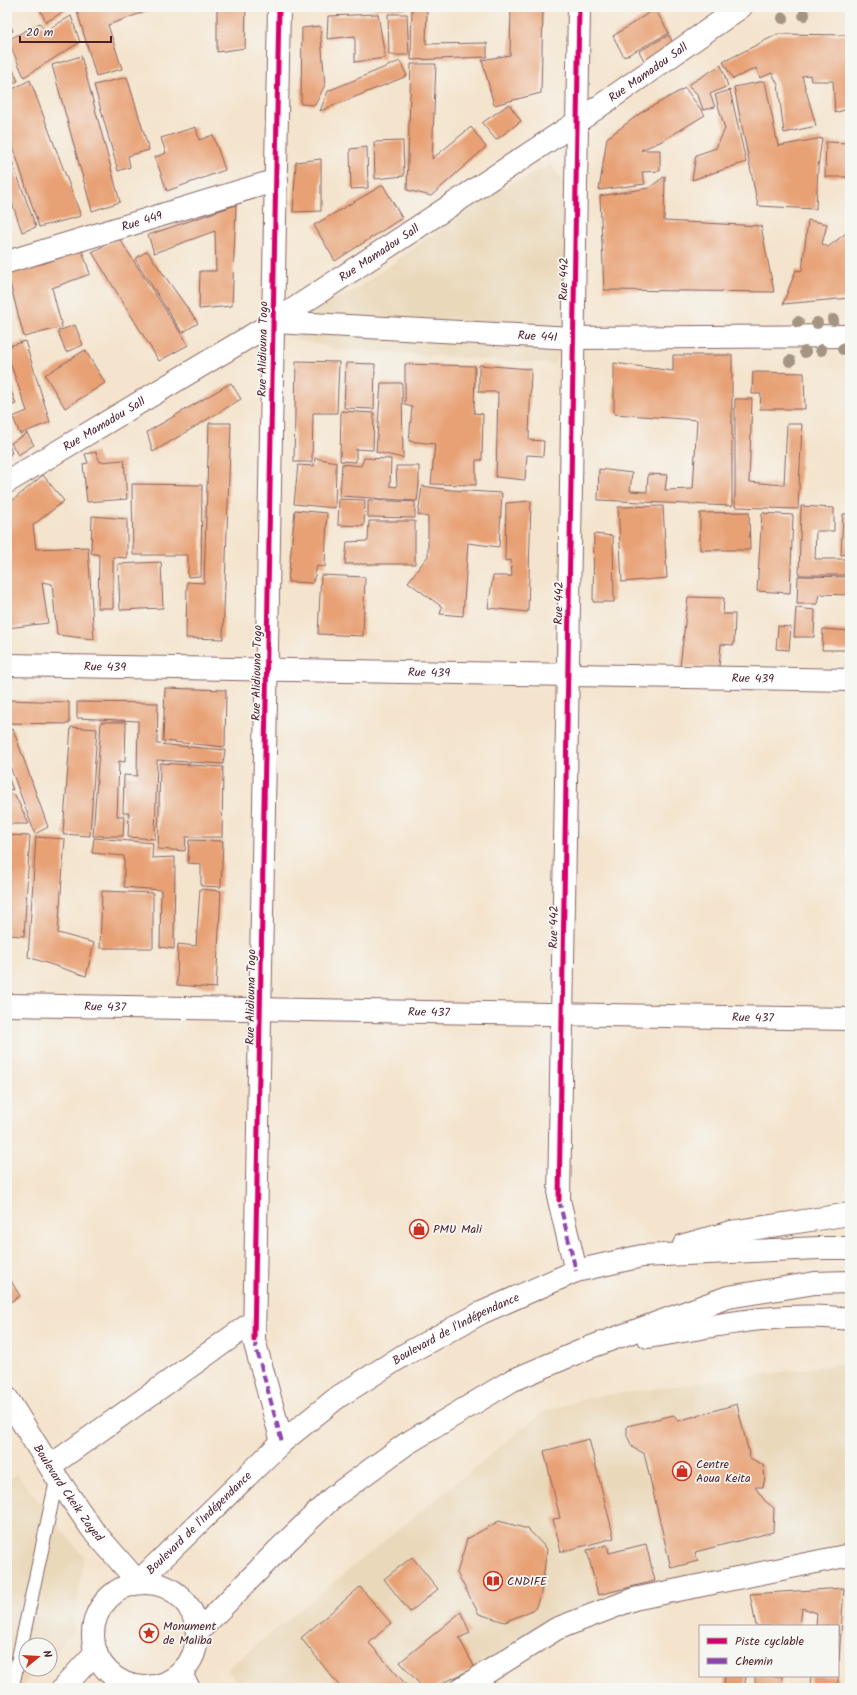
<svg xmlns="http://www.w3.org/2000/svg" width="857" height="1695" font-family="Kalam,sans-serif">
  <rect width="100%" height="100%" fill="#f6f6f2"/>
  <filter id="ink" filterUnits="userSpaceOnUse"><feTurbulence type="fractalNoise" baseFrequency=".025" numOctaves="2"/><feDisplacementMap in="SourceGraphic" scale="8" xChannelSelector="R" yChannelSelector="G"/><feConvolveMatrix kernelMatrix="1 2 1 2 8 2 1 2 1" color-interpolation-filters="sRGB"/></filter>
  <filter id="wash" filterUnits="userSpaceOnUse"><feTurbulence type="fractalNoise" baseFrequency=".012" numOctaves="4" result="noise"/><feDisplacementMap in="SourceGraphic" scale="16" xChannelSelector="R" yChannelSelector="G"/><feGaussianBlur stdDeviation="0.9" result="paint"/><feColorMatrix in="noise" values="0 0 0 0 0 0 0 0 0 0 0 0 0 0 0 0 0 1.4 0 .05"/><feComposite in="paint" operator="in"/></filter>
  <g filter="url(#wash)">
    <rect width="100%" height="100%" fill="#f4e4cd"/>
    <path fill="#ead8ba" d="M551,165l25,34 7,71 6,45 -36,49 -218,-15 -39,-10 4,-26 57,-24 134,-96z
      M850,1363v181l-216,55 -172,89h-221l-14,-19 316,-257 49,-15z
      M16,1474l68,83 -11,74 -23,25v-11h-24v24h12l-18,19h-13v-204z"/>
    <g id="blocks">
      <path fill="#e8a175" d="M39,7h31v1l-24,14z
        M76,7h82l-50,18 14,44 -26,7z
        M217,7h29l-1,41 -28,4z
        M373,7h32v2h-32z
        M412,7h15l-1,37 61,-1v14l-76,3z
        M511,7h32l-2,86 -47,12 -12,-45 28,-5z
        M655,9l14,24 -45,24 -11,-21z
        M378,14l7,44 -30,4v-26l-28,3 1,-23z
        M388,14h19l2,41h-20z
        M71,16l9,26 -56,35 -16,-37 32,-17 5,8z
        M7,17l6,14 -6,2z
        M320,26l5,59 -10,20 -14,-1 1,-76z
        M778,34l72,1v73l-15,5 -2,-32h-22l-1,-6 -8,1 14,50 -32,7 -6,-48 -6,-12 -12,5 -4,-10 -23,11 -10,-17z
        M669,35l6,12 -29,17 -7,-13z
        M81,56l39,146 -28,9 -40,-146z
        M7,57l11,24 -11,5z
        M400,61l7,15 -87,35 8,-20z
        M411,64h25l-4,95 39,-32 15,20 -55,49 -24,-6z
        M721,65l7,21 -18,8 5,13 -12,3 -5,-15 -10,-10z
        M127,77l22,73 -21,6 2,11 -12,4 -24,-86z
        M30,80l51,136 -42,11 -32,-99v-36z
        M765,81l13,65 44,-8 -4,29 -2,42 -58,-3 -24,-119z
        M685,88l20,27 -43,26 -21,9h19v21l-18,1 3,12 -46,6 8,-52 35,-26z
        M730,90l16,72 -54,18 4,-25 20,-7 9,-19 -10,-34z
        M509,104l12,17 -25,19 -14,-17z
        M196,127l3,13 14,-5 12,35 -58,21 -12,-34 11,-4 -5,-15z
        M403,141l1,35 -29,3 -1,-37z
        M826,142l24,1v34h-25z
        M367,147l1,41 -17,1 -1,-40z
        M7,148l29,79 -14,5 -15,-44z
        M321,159v52l-28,1 3,-50z
        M665,176l-1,45 97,5 13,66 -170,-2 -4,-94 49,-8z
        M383,185l19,33 -67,43 -21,-36z
        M236,205l-4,101 -33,3 1,-38h16l-1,-40 -61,22 -6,-18z
        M808,220l19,4 -5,20 6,3 22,-17v68l-67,6 13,-34 6,1z
        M119,238l69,107 -29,16 -67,-109z
        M82,250l8,24 -38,14 10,39 -38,10 -17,-65 38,-9z
        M147,251l51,72 -16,10 -47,-74z
        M75,325l8,20 -17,7 -8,-21z
        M25,341l25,81 -30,12 -7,-17 14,-6 -20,-57v-7z
        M85,350l20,33 -40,25 -20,-33z
        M673,355h59v151l-134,-6 1,-31 33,4 -2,18 17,1 1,-18 19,1 -2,15 28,-1 4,-69 -83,-6v-51l59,8z
        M296,361l43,1 -2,51h-24l-1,49h-18z
        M346,363l29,1 -1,45 -30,-1z
        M405,364l70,2 -1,47 9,1 -1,46h-6v25l-45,-1 4,-40 -26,-3 3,-34 -7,-2z
        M479,365l52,4 -2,71 15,1 -1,15 -16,-1 -2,25 -29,-3 2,-85h-19z
        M753,372l51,1 1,36h-45l1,-15h-9z
        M7,379l9,25 -9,3z
        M231,383l10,16 -88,53 -6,-20z
        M381,383h21l1,75 -27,-6z
        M735,399h17l-3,83 35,3 3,-61h15l-4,85 -63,-2z
        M341,411l33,2 -1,37 -17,-1v13l-16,-1z
        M209,423h22l-8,216 -37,-1 1,-56 17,1z
        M27,433l7,12 -16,10 -7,-12z
        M7,440l5,13 -5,3z
        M96,452l4,10 24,-2 3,39 -40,3 -4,-38 5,-1 -3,-9z
        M315,458l21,4 -1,46 -41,-4 4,-39 16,1z
        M364,458l27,1 -1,27 7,1 -1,-21h23v19l-2,16 -77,-5 2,-32 19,2z
        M43,475l21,26 -31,24 3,24 52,-2 6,92 -37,-4 -5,-51 -10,-2 6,41 -41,5v-123z
        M132,484l70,1 -1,91 -13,1v-22h-55z
        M422,486l29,4 51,3 -3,54 -31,-4 -5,73 -23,-2 2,-7 -34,-25 20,-26v-39l-10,-2z
        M339,499l26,1 -1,26 -26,-1z
        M368,500l47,2v16l-47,-1z
        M531,501l-3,111 -40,-4 5,-32h19l-1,-16 -6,1 1,-58z
        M663,506l4,72 -45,4 -4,-75z
        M801,506l33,2v23h-18l-1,28h35v16h-51z
        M295,510l32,3 -2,54 -8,-1 -4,17 -25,-1z
        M749,512l1,38h-50v-37z
        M762,513l31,2 -3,78 -33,-2z
        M843,514h7v40l-9,1z
        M92,516l35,3v39l-14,-1v51h-15l1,-53 -8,-2z
        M369,521h46v43h-70l2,-22 21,-1z
        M594,534l19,2 1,66h-21z
        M161,562l2,46 -43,2 -2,-46z
        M321,575l44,2 -2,59 -45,-2z
        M798,576l52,1v18l-31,-1 -2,10h-20z
        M688,597l36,1 -1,16h12l-1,31 -13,-1 -2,23h-39z
        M796,608l19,2 -1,27h-20z
        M778,626l13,1 -2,23 -13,-1z
        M823,629l27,2v19h-28z
        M165,688l61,2 -1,57 -62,-6z
        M7,700l62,2v22l-62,-1z
        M77,702l81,1 -1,41 68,6 -2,14 -66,-4 -2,79 -27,-2 1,-24h-6l1,-38 13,1 1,-55 -61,-3z
        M101,722h25l-1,40 -6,-1 -2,55h7l-1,20h-30z
        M71,727l26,2 -7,107 -27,-2z
        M13,729l35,98 -13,7 -28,-76v-28z
        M160,763l63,4 -1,70h-36l-1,14 -27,-2z
        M7,773l6,17 -6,-1z
        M7,793l8,2 14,29h-22z
        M7,835l23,1 -6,100 -17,-1z
        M36,837l29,2 -7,94 36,10 -8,33 -58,-19z
        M94,838l59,5 -1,15 23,-1 -1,92 -14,-2 1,-57 -37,-3v-31l-32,-3z
        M189,840l34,1 -2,46 -20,-1v-22l-13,-1z
        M200,889l21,2 -5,97 -39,-3 1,-41 18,2z
        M102,891l51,2v55h-53z
        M7,1274l13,22 -13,8z
        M737,1404l13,54 13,7 2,12 -2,10h-8l10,14 9,7 -1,24 -78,20 3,9 -27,7 -27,-115 -11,-5 -6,-12v-10l47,-11 4,6z
        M589,1439l25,99 -53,14 -8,-33 7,-1 -16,-67z
        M499,1521l29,8 19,20 -6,44 -6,16 -30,13 -26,-8 -22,-41 10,-34z
        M646,1544l9,37 -57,14 -11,-45 20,-5 2,8z
        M412,1557l26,32 -28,23 -26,-33z
        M360,1587l31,36 -22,20 40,45h-68l-40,-50z
        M844,1588l-5,73 -1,-35h-22l1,-13 -15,-5 -2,18h-44l-6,-32z
        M461,1612l9,21 -11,5 16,30 -43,20h-9l-23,-26z
        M725,1676h21l-2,12h-20z
        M755,1676h27l-1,12h-26z
        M811,1676h27v12h-28z"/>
    </g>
  </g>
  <g filter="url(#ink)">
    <use href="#blocks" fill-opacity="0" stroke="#866464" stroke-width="1"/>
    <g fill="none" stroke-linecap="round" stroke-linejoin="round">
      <g stroke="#866464" stroke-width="15">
        <path id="lane" d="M12,1688l45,-210"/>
      </g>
      <g stroke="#866464" stroke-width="24">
        <g id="street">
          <path d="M279,7l-25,1333 28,102"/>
          <path id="s1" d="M7,262l270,-82"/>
          <path id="s2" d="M274,322l299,16 277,-2"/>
          <path id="s3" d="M7,482l267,-160 303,-200 164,-115"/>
          <path id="s4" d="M7,665l843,15"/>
          <path id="s5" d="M7,1005l843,14"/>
          <path d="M576,1271l-17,-71 20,-1193"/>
          <path d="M50,1466l204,-145"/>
          <path d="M462,1688l94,-59 78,-30 216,-44"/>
        </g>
      </g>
      <g stroke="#866464" stroke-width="24">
        <g id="secondary">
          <path id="s6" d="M7,1398l50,80 35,51 46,53"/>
          <path d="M180,1674l9,14"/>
        </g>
      </g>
      <g stroke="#866464" stroke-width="24">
        <g id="highway">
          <path d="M684,1245l47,-13 119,-18"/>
          <path d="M648,1337c66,-11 135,-27 202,-18"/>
          <path id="s7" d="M138,1582l144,-140 56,-45 66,-42 77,-42 95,-42 66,-15 176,-8h32"/>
          <circle cx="145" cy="1635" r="52"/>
          <path d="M197,1633l80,-82 55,-53 74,-54 105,-63 77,-33 140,-51 87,-14 35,-1"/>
          <path d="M63,1688l33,-36"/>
        </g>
      </g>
      <use href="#lane" stroke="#fff" stroke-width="13"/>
      <use href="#street" stroke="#fff" stroke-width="22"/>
      <use href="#secondary" stroke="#fff" stroke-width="22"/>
      <use href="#highway" stroke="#fff" stroke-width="22"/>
      <path stroke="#8e44ad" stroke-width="4" stroke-dasharray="8 4" stroke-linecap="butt" d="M559,1200l17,71
        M254,1340l28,102"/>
      <g stroke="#f6f6f2" stroke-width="8">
        <path id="cycleway" d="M559,1200l20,-1193
          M254,1340l25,-1333"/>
      </g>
      <use href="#cycleway" stroke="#d6006c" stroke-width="5"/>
    </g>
    <g fill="#a49481">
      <circle cx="804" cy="15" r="6"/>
      <circle cx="783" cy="18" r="6"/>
      <circle cx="833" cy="320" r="6"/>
      <circle cx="798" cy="322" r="6"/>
      <circle cx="817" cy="323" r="6"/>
      <circle cx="843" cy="349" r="6"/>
      <circle cx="821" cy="350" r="6"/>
      <circle cx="805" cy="352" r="6"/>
      <circle cx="790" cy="361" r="6"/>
    </g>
  </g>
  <defs>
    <g id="shop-ring" transform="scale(1)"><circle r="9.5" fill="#f6f6f2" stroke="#c8321e" stroke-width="1.5"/><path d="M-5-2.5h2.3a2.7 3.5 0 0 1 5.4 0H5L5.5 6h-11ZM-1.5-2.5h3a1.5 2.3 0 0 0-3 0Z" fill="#c8321e"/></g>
    <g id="library-ring" transform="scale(1)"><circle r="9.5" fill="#f6f6f2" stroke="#c8321e" stroke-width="1.5"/><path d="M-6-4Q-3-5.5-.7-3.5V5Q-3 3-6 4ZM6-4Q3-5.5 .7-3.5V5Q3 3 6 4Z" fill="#c8321e"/></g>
    <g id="sight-ring" transform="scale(1)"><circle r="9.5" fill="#f6f6f2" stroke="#c8321e" stroke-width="1.5"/><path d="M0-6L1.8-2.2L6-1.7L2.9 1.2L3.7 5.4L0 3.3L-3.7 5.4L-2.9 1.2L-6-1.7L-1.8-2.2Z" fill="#c8321e"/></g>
  </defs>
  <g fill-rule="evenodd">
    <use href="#shop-ring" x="419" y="1229"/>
    <use href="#shop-ring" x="682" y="1471"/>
    <use href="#library-ring" x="493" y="1581"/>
    <use href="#sight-ring" x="149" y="1633"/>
  </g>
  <g text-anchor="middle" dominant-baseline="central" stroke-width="3.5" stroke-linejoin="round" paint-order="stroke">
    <g font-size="12" fill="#4a1f2b" stroke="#f6f6f2">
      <text stroke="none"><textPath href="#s3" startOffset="761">Rue Mamadou Sall</textPath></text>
      <text stroke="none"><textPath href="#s1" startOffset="141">Rue 449</textPath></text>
      <text stroke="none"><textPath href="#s3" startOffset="437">Rue Mamadou Sall</textPath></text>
      <text transform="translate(564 279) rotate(-89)">Rue 442</text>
      <text stroke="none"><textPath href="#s2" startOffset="264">Rue 441</textPath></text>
      <text transform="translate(263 349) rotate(-89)">Rue Alidiouna Togo</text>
      <text stroke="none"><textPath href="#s3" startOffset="113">Rue Mamadou Sall</textPath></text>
      <text transform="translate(559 603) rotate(-89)">Rue 442</text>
      <text stroke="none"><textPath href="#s4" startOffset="98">Rue 439</textPath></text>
      <text transform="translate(257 673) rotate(-89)">Rue Alidiouna Togo</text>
      <text stroke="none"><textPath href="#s4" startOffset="422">Rue 439</textPath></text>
      <text stroke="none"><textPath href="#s4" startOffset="746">Rue 439</textPath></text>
      <text transform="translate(554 927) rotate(-89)">Rue 442</text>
      <text transform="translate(251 997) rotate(-89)">Rue Alidiouna Togo</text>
      <text stroke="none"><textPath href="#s5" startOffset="98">Rue 437</textPath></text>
      <text stroke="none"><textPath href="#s5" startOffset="422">Rue 437</textPath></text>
      <text stroke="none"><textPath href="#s5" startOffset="746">Rue 437</textPath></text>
      <text stroke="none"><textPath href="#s7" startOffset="409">Boulevard de l'Indépendance</textPath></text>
      <text stroke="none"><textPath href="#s6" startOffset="113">Boulevard Ckeik Zayed</textPath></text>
      <text stroke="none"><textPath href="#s7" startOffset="85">Boulevard de l'Indépendance</textPath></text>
    </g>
    <g font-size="12" fill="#4a1f2b" stroke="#f6f6f2" text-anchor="start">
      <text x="433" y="1229">PMU Mali</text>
      <text x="696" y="1464">Centre<tspan x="696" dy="14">Aoua Keita</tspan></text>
      <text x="507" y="1581">CNDIFE</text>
      <text x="163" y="1626">Monument<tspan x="163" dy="14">de Maliba</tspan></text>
    </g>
  </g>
  <rect width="857" height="1695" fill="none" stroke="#f6f6f2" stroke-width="24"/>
  <rect x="699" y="1625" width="140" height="52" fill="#f6f6f2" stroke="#b1a0a2"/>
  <rect x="707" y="1638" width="20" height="6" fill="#d6006c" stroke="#b1a0a2"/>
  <text x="735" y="1645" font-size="12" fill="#4a1f2b">Piste cyclable</text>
  <rect x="707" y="1658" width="20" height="6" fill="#8e44ad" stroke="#b1a0a2"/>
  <text x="735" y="1665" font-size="12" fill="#4a1f2b">Chemin</text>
  <g transform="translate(38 1657) rotate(72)"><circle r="19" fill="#f6f6f2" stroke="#b1a0a2"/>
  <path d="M0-3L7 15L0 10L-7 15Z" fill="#c8321e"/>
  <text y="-6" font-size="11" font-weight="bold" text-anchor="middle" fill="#4a1f2b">N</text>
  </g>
  <path d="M20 36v6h91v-6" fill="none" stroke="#4a1f2b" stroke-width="2"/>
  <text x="26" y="36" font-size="12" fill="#4a1f2b" stroke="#f6f6f2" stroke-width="3" paint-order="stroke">20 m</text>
</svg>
